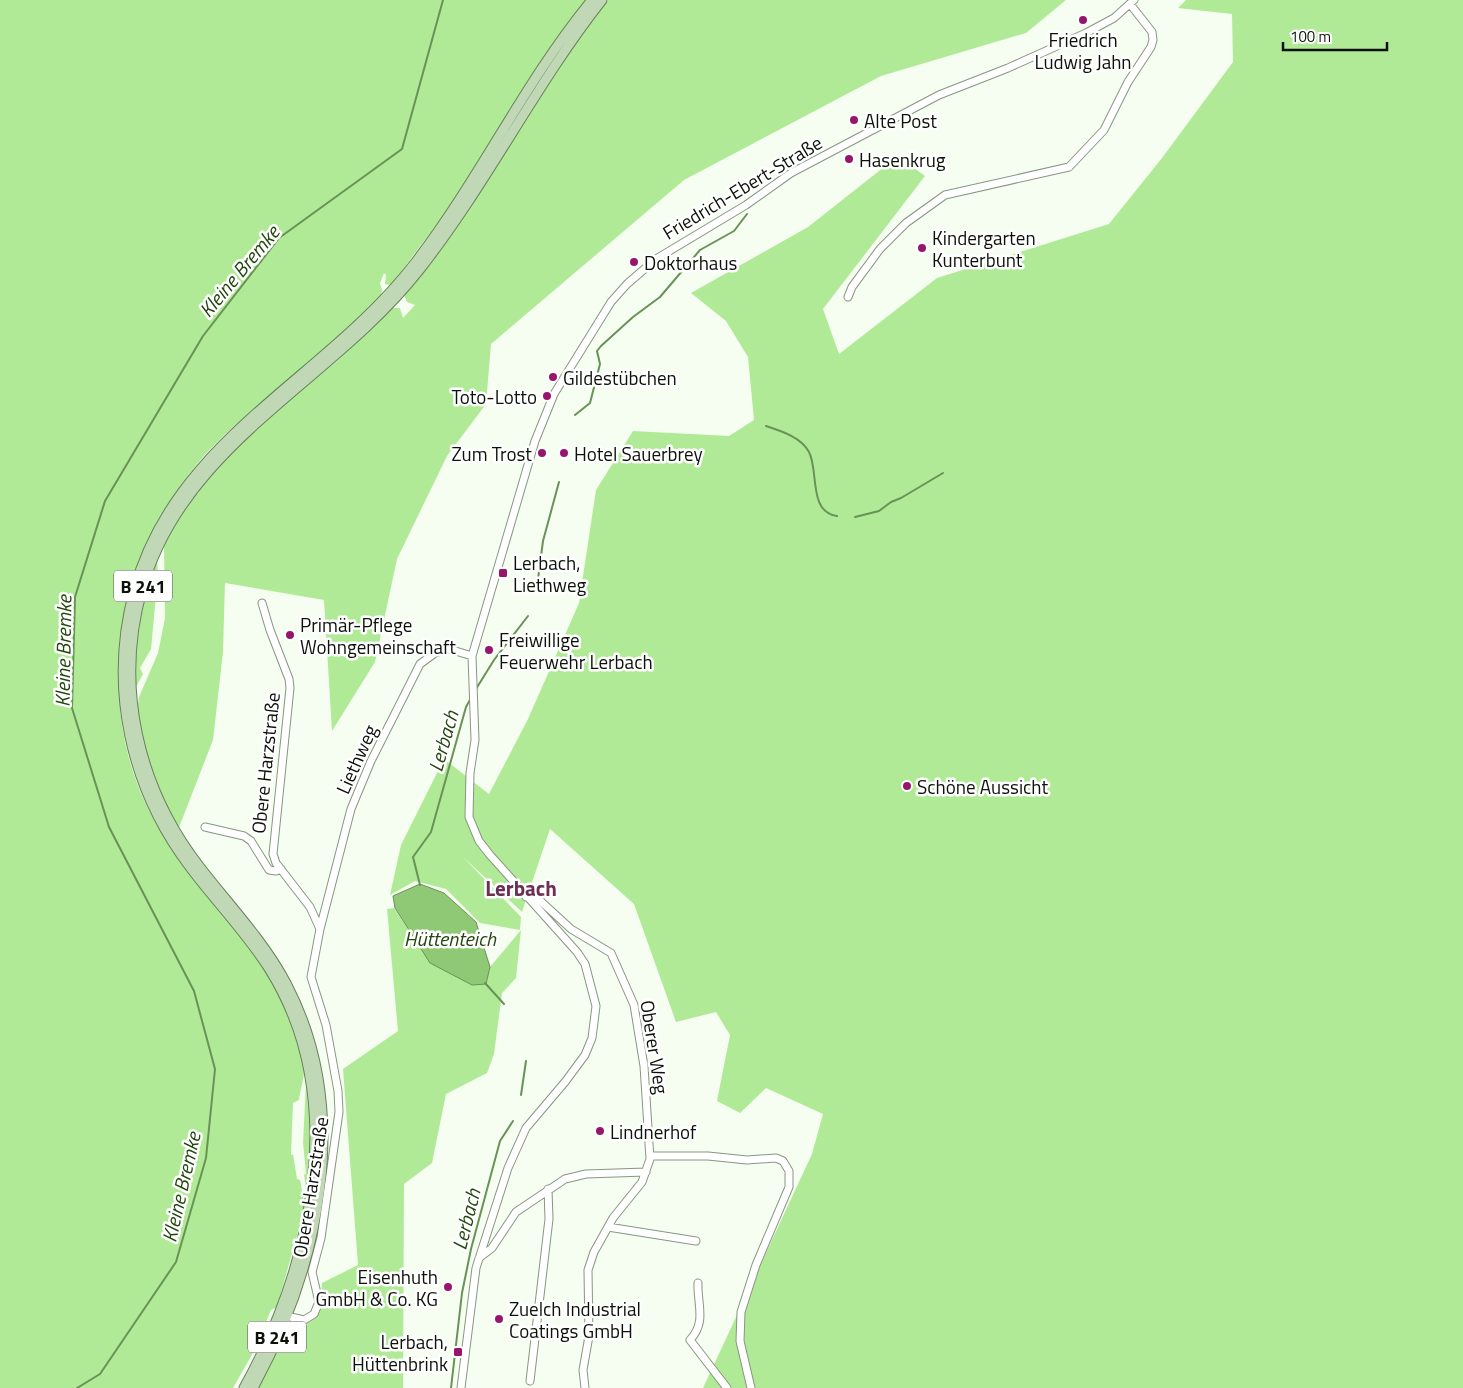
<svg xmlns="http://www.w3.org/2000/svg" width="1463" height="1388" font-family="'Titillium Web',sans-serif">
  <rect width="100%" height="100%" fill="#f5fef1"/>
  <path fill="#b1ea97" d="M0,0h587l-135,204 -61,81 -6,-1 1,-9 -2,-2 -4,10 2,7 -1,6c-18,18 -36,37 -55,53 -43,38 -92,71 -129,115 -77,92 -103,227 -52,338 20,44 53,81 83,118 31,38 56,76 69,124 2,7 6,16 7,23 1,10 -4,23 -5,33l-6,3 -2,52 2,-1 4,25 3,1 5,27 -28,100 -6,3 -17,41 -21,37h-233z
    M608,0h458l-40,33 -145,43 -197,104 -193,164 -5,60 -39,52 -50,103 -22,103 -43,69 -8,-131 -99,-17 -2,69 -10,88 -35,90 -10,-18 -21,-53 -10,-48 2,-14 19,-44 7,-35 -1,-76 33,-54 55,-57 86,-71 54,-52h8l3,10 12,-13 -8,-3 -3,-7 18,-22 129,-197z
    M1186,0h277v1388h-760l109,-234 11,-40 -57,-26 -26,25 -23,-12 13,-66 -14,-23 -40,10 -42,-118 -84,-75 -28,83 -59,-55 58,60 -1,13 -40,-7 -34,-34 -31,-8 -25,14 11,-50 43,-86 45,35 39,-75 51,-116 17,-113 37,-59 96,5 25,-16 -6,-63 -22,-36 -35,-28 117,-66 90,-71 27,20 -102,133 16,45 98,-76 172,-54 53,-66 71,-96 -1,-48 -54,-6z
    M157,556l1,19 -7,74 -11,19 3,6 -8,15c0,-48 7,-86 22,-133z
    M394,908l36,55 56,21 4,-17 31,-37 -5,48 -14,15 -8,61 -7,19 -41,21 -14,69 -28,21 -1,204h-146l30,-63 24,-4 9,-13 2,-25 36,-18 -15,-196 55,-38 -11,-122z
    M306,1083l6,51 -5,58 -3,-17 2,-2 -3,-30z"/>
  <path fill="#90c976" stroke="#689256" d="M420,884l24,9 32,29 14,45 -4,17 -14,1 -42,-22 -35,-55 -2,-12z"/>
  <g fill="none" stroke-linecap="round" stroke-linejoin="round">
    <path stroke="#689256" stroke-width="2" d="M575,415l15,-12 10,-39 -3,-13 4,-5 32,-29 27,-20 40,-47 34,-19 13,-17
      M766,426c15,5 35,11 43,26 10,19 -1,60 28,64
      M855,517l24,-6 12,-9 10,-4 42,-25
      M538,579l5,-38 16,-59
      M476,689l18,-29 34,-44
      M420,885l-7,-28 18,-25 35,-125 5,-9
      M485,983l19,21
      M521,1095l5,-34
      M77,1388l23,-14 76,-112 30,-104 9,-89 -21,-78 -85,-164 -37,-119 3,-111 30,-96 98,-165 76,-98 123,-89 41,-149
      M451,1388l11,-95 9,-44 29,-108 13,-20"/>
    <g stroke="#889682" stroke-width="9">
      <path id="minor" d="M848,297l4,-10 28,-38 26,-26 39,-28 124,-28 35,-37 24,-48 23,-35 2,-7 -1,-8 -22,-28
        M262,603l8,27 19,49 1,9 -17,166 3,9 34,44 10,22
        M205,827l39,9 7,5 18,29 7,1 5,-2
        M526,897l8,-2 37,34 40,24 23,52 10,61 6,93 -8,23 -29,36 -19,34 -6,18 1,66 -6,34 2,18
        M653,1156h55l39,4 29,-2 7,3 6,10v16l-33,78 -15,47 -1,29 11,47
        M608,1227l88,14
        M479,1258l13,-10 24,-36 49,-33 21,-5 60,-2
        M698,1283c-1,21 9,39 -8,57l37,48
        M286,1316l18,4 10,-6 5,-12 -7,-30 9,-34 18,-126 -1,-21 -12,-66 -15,-48 9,-48 31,-120 20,-48 49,-97 15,-11 14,-4 23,7
        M530,1381l19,-162 -1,-30
        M461,1388l15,-120 32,-100 18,-40 39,-46 20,-27 7,-17 4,-32 -11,-42 -8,-12 -87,-97 -11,-14 -10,-24 1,-44 5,-33 -3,-84 63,-215 19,-47 57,-92 16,-18 29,-25 90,-54 45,-32 148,-78 69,-27 78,-35 28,-15 20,-18"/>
    </g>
    <g stroke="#668159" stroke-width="11">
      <path id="major" d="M244,1388c69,-125 105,-290 26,-418 -23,-37 -54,-68 -80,-103 -60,-79 -82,-180 -56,-276 41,-153 191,-211 281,-328 65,-84 110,-182 177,-263
        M253,1388c66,-121 101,-276 33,-405 -23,-43 -57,-78 -87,-117 -61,-79 -84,-179 -57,-276 40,-146 190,-208 278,-321 67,-85 115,-184 182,-269"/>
    </g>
    <use href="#minor" stroke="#fff" stroke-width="7"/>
    <use href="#major" stroke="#c0d8b5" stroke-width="9"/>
  </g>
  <g fill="#98156c" stroke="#fff" stroke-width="2">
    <circle cx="1083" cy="20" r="5"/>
    <circle cx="854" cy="120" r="5"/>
    <circle cx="849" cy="159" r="5"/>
    <circle cx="922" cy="248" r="5"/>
    <circle cx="634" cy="262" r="5"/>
    <circle cx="553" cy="377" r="5"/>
    <circle cx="547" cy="396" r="5"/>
    <circle cx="542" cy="453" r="5"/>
    <circle cx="564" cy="453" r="5"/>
    <rect x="498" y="568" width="10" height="10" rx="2.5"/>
    <circle cx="290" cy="635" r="5"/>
    <circle cx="489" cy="650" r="5"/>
    <circle cx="907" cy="786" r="5"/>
    <circle cx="600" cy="1131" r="5"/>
    <circle cx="448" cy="1287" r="5"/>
    <circle cx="499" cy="1319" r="5"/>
    <rect x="453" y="1347" width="10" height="10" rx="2.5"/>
  </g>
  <g text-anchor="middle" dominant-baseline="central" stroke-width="5" stroke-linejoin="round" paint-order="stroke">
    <g fill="#fff" stroke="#555854" stroke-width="1">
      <rect x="114" y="570.5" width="58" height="31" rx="4"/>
      <rect x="248" y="1321.5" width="58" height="31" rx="4"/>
    </g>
    <g font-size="18" font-weight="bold" fill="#0c110a">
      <text x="143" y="586">B 241</text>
      <text x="277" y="1337">B 241</text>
    </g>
    <g font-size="19" fill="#0c110a" stroke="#fff" text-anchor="start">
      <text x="1083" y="39" text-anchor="middle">Friedrich<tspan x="1083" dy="22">Ludwig Jahn</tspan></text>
      <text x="864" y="120">Alte Post</text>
      <text x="859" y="159">Hasenkrug</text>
      <text x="932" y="237">Kindergarten<tspan x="932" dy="22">Kunterbunt</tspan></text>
      <text x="644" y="262">Doktorhaus</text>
      <text x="563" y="377">Gildestübchen</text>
      <text x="537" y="396" text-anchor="end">Toto-Lotto</text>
      <text x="532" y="453" text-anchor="end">Zum Trost</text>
      <text x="574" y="453">Hotel Sauerbrey</text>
      <text x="513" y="562">Lerbach,<tspan x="513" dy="22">Liethweg</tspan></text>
      <text x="300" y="624">Primär-Pflege<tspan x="300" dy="22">Wohngemeinschaft</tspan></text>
      <text x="499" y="639">Freiwillige<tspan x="499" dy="22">Feuerwehr Lerbach</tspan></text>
      <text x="917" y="786">Schöne Aussicht</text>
      <text x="610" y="1131">Lindnerhof</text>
      <text x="438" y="1276" text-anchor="end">Eisenhuth<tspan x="438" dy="22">GmbH &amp; Co. KG</tspan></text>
      <text x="509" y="1308">Zuelch Industrial<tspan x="509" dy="22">Coatings GmbH</tspan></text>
      <text x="448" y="1341" text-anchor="end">Lerbach,<tspan x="448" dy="22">Hüttenbrink</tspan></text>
    </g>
    <g font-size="19" fill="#0c110a" stroke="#fff">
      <text transform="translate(742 187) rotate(-31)">Friedrich-Ebert-Straße</text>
      <text transform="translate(356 759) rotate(-66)">Liethweg</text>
      <text transform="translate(265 763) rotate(-84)">Obere Harzstraße</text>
      <text transform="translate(655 1047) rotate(81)">Oberer Weg</text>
      <text transform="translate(310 1187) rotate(-81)">Obere Harzstraße</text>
    </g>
    <g font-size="20" font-style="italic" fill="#23470e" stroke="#fff">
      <text transform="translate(239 271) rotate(-50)">Kleine Bremke</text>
      <text transform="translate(63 651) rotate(-89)">Kleine Bremke</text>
      <text transform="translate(443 741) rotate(-74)">Lerbach</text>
      <text x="450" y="938">Hüttenteich</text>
      <text transform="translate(181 1187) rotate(-77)">Kleine Bremke</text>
      <text transform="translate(466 1219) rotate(-76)">Lerbach</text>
    </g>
    <g font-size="21" font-weight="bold" fill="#6d2e53" stroke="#fff">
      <text x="521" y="888">Lerbach</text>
    </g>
  </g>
  <path d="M1283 42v8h104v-8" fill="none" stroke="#0c110a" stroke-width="2.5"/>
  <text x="1290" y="42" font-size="15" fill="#0c110a" stroke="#ffffff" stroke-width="4" paint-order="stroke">100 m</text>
</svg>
